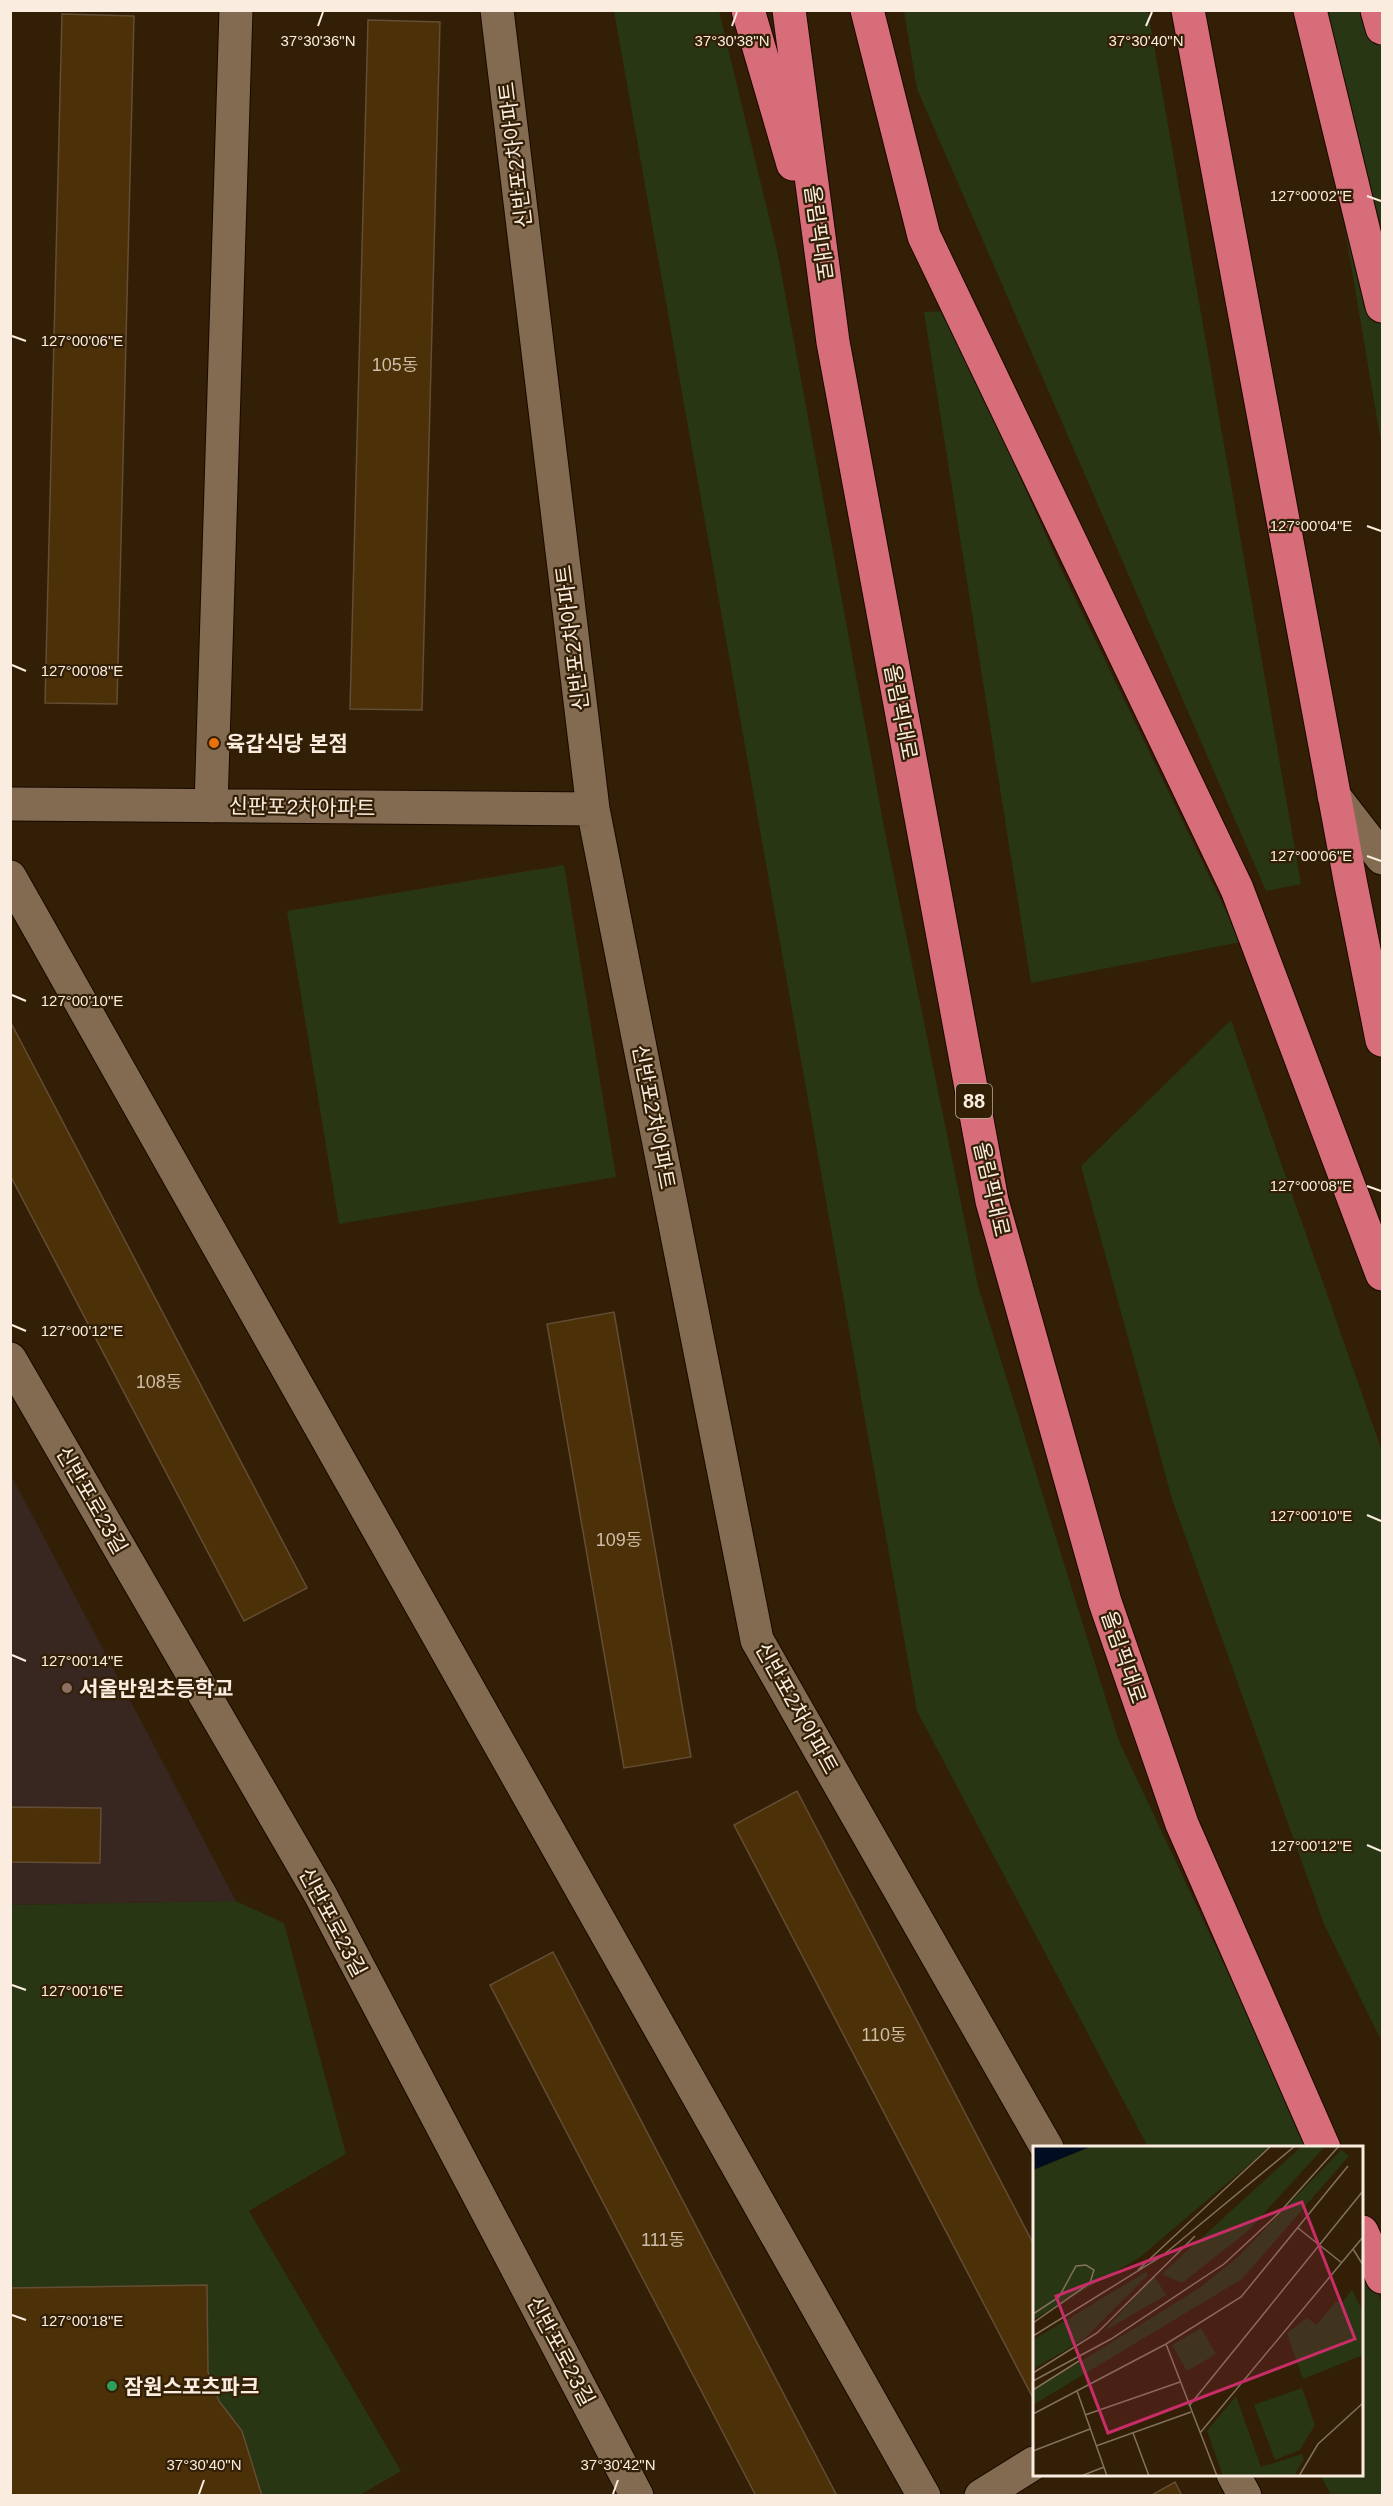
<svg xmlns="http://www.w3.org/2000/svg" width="1393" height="2506" font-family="Arial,'Noto Sans KR',sans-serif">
  <rect width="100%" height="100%" fill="#321f06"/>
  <path fill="#382620" d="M11,1475l225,426 -225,4z"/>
  <path fill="#283613" d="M614,11h105l58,239 108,582 93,454 141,455 191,406h-162l-231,-436z
    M904,11h244l153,873 -35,7 -349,-802z
    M1308,11h74v437z
    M946,311l115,258 180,373 -210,41 -107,-671z
    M564,865l52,312 -277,47 -52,-313z
    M1231,1020l151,431v591l-58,-118 -152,-425 -91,-333z
    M236,1901l48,22 62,231 -97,57 152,260 -41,24h-349v-590z
    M1362,2258l20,45v192h-51l-11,-20 42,-1z"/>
  <path fill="#4c3008" stroke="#634d34" stroke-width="1.5" d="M62,14l72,2 -17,688 -72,-1z
    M368,20l72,2 -18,688 -72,-1z
    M10,1021l297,567 -63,33 -234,-446z
    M614,1312l77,445 -67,11 -77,-444z
    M797,1791l237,454 -1,153 -299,-573z
    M10,1807l91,1 -1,55 -90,-1z
    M553,1952l284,544h-81l-266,-511z
    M207,2285l1,87 11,29 23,30 20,65h-252v-208z
    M1175,2482l7,14h-32z"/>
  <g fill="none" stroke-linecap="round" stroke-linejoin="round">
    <g stroke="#190800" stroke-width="35">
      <path id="minor" d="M497,10l96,799 164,831 290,508
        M1334,796l48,62
        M10,804l583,5
        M211,806l25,-796
        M10,877l914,1619
        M10,1359l310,535 317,602
        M1233,2474l12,22
        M981,2496l53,-33"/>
    </g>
    <g stroke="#190800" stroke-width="35">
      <path id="highway" d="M748,10l45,154
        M789,10l44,332 159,859 113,401 77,222 142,324
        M867,10l57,226 313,653 145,385
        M1188,10l163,875 31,155
        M1310,10l72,296
        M1377,10l5,18
        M1362,2232l20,45"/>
    </g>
    <use href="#minor" stroke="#826b51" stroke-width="33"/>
    <use href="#highway" stroke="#d86d7a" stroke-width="33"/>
  </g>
  <path fill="none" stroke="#faeddf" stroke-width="2" d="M318,26l5,-14M732,26l5,-14M1146,26l6,-14M1367,196l14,5M12,336l14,5M1367,526l14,5M12,665l14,6M1367,856l14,5M12,995l14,6M1367,1186l14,5M12,1325l14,6M1367,1515l14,6M12,1655l14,6M1367,1845l14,6M12,1985l14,5M12,2315l14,5M199,2494l5,-14M613,2494l5,-14"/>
  <circle fill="#e8710a" stroke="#321f06" stroke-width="2" cx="214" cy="743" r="6"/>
  <circle fill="#8d6e63" stroke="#321f06" stroke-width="2" cx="67" cy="1688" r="6"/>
  <circle fill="#2e9e5b" stroke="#321f06" stroke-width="2" cx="112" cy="2386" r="6"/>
  <g text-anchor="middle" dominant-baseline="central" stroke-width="4.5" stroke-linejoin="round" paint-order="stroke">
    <g font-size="18" fill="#cebea9">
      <text x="395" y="365">105동</text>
      <text x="159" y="1382">108동</text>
      <text x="619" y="1540">109동</text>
      <text x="884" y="2035">110동</text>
      <text x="663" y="2240">111동</text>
    </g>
    <rect fill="#321f06" stroke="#beaf9e" stroke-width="1.5" x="956" y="1084" width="36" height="34" rx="4.5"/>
    <g font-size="20" font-weight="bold" fill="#faeddf">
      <text x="974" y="1101">88</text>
    </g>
    <g font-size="21" fill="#faeddf" stroke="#321f06">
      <text transform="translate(515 155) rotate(-97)">신반포2차아파트</text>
      <text transform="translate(819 233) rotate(82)">올림픽대로</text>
      <text transform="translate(572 638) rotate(-97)">신반포2차아파트</text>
      <text transform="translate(901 712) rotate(79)">올림픽대로</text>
      <text transform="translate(302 807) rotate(1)">신판포2차아파트</text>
      <text transform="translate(654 1117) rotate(79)">신반포2차아파트</text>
      <text transform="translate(992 1189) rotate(77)">올림픽대로</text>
      <text transform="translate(92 1500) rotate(60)">신반포로23길</text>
      <text transform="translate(1124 1657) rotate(71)">올림픽대로</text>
      <text transform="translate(797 1708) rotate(61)">신반포2차아파트</text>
      <text transform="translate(333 1922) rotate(62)">신반포로23길</text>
      <text transform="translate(561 2351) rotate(62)">신반포로23길</text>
    </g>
    <g font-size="21" font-weight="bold" fill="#faeddf" stroke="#321f06" text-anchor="start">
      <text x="226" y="743">육갑식당 본점</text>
      <text x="79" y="1688">서울반원초등학교</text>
      <text x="124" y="2386">잠원스포츠파크</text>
    </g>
  </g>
  <g transform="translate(1033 2146)">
    <rect width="330" height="330" fill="#321f06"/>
    <path d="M59,0h179l-132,112 -106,62v-150zM269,0h23l-77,85 -66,52 -20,-9zM308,4l8,6 -107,123 -209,126v-14l165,-102 39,-31zM113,126l2,3 -65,65 -50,29v-29zM121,130l12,19 -62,36zM319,144l11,22v43l-60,24 -16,-46 20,-15 10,7 19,-24 5,3zM168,182l15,26 -29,17 -15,-26zM269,242l13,37 -15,25 -25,10 -21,-55zM203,250l25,71 41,-13 2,5 -10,17h-71l-16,-45z" fill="#283613"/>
    <path d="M0,0h59l-59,24z" fill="#000d20"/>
    <path fill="none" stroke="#82715d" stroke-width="1.5" d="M265,82l44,35M320,103l10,16M105,124l133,-124M0,168l26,-17 17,-31 10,-1 8,5 -4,13 -57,40M0,190l129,-80 133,-110M133,198l51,132M0,227l64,-40 98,-97M0,235l78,-42 113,-75 55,-51 60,-67M0,244l46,-29M44,245l30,85M156,260l174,-215M0,268l133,-70 75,-47 107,-131M52,269l95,-33M100,287l16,43M167,287l163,-196M63,300l95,-34M0,305l57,-22M48,330l23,-9M266,330l19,-32 45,-41"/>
    <path fill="#c82d68" fill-opacity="0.15" stroke="#c82d68" stroke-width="3" d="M269,56l53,137 -247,94 -52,-137z"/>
    <rect width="330" height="330" fill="none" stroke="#faeddf" stroke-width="3"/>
  </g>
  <g font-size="15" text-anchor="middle" fill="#faeddf" stroke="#321f06" stroke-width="4.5" stroke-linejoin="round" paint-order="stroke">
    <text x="318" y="46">37°30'36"N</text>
    <text x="732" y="46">37°30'38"N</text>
    <text x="1146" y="46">37°30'40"N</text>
    <text x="1311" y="201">127°00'02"E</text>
    <text x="82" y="346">127°00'06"E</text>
    <text x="1311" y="531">127°00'04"E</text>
    <text x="82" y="676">127°00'08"E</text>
    <text x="1311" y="861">127°00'06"E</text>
    <text x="82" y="1006">127°00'10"E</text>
    <text x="1311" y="1191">127°00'08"E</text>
    <text x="82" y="1336">127°00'12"E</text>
    <text x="1311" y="1521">127°00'10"E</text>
    <text x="82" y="1666">127°00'14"E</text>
    <text x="1311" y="1851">127°00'12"E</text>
    <text x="82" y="1996">127°00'16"E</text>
    <text x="82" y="2326">127°00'18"E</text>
    <text x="204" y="2470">37°30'40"N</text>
    <text x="618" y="2470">37°30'42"N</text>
  </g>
  <rect width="1393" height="2506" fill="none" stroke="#faeddf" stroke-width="24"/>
</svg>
